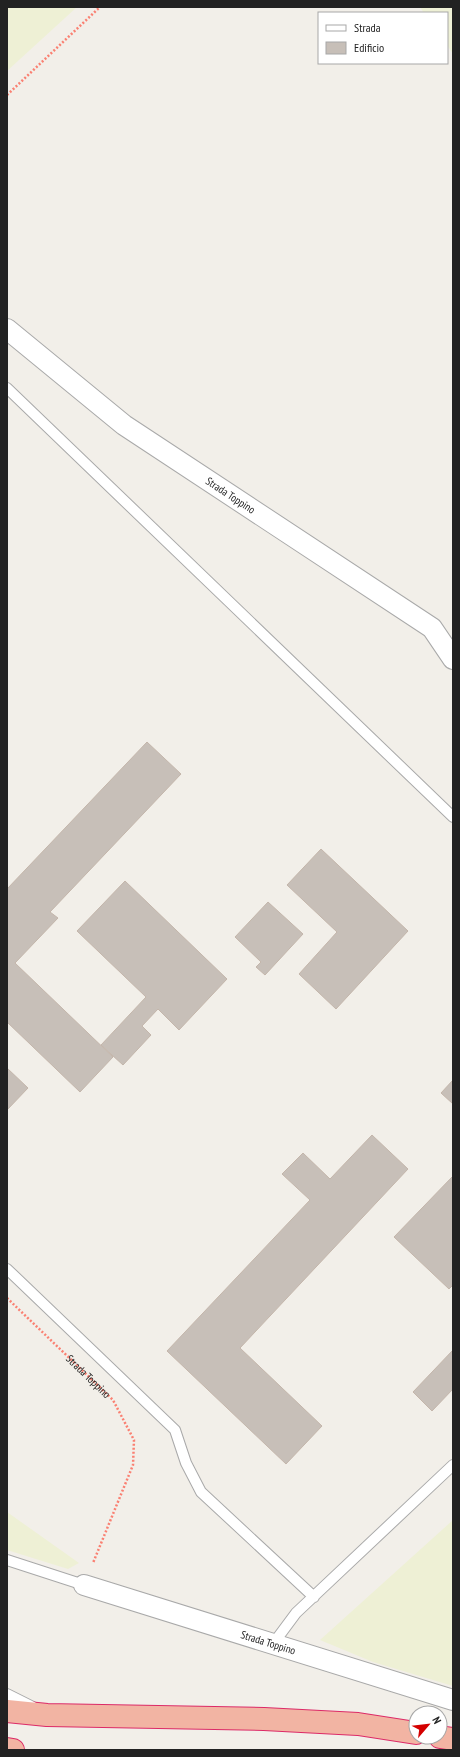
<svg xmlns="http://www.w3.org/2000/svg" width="460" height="1757" font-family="'PT Sans Narrow',sans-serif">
  <rect width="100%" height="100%" fill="#f2efe9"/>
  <path fill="#eef0d5" d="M7,7h70l-70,64z
    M420,7h33v47l-6,-9v-32h-23z
    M7,1512l72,51 -11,6 -61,-19z
    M453,1520v166l-80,-24 -53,-22z"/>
  <path fill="#c7bfb8" stroke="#c4b6ab" d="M147,742l34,32 -131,138 8,6 -43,45 98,94 -33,35 -73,-70v-133z
    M321,849l87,82 -72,78 -37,-35 38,-42 -50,-47z
    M125,881l102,98 -48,51 -21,-21 -16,17 9,9 -28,30 -22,-20 45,-48 -69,-66z
    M268,902l35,32 -38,41 -9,-8 5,-5 -26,-25z
    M7,1068l21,20 -21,22z
    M453,1080v24l-12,-11z
    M372,1135l36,34 -168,179 82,78 -36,38 -119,-113 143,-151 -28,-26 21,-21 27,26z
    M453,1176v109l-4,4 -55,-52z
    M453,1350v39l-21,22 -19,-19z"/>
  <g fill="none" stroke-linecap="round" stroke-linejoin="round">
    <g stroke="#a9a9a9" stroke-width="12">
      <path id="service" d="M7,388l446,429
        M7,1269l168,161 11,33 15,29 113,105
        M7,1560l77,25
        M273,1644l23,-31 157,-148
        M7,1694l26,13"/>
    </g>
    <g stroke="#a9a9a9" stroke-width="22">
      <g id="minor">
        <path id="s2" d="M7,329l117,96 308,203 21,31"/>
        <path id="s3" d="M84,1585l369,115"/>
      </g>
    </g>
    <g stroke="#dc2a67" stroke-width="24">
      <path id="trunk" d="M7,1711l40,4 217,4 94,5 58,9
        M440,1737l13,2
        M7,1749l6,1"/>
    </g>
    <g stroke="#fa8072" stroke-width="2.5" stroke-dasharray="2 2" stroke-linecap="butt">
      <path d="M7,95l93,-88"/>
      <path id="s1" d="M7,1298l106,102 21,40 -1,25 -40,98"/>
    </g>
    <use href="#service" stroke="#fff" stroke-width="10"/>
    <use href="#minor" stroke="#fff" stroke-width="20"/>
    <use href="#trunk" stroke="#f2b4a3" stroke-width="22"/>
  </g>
  <g text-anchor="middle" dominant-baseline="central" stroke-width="3" stroke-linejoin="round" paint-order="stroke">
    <g font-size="11" fill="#222" stroke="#fff">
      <text stroke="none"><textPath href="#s2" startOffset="279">Strada Toppino</textPath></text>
      <text stroke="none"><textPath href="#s1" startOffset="113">Strada Toppino</textPath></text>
      <text stroke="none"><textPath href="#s3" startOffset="193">Strada Toppino</textPath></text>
    </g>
  </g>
  <rect width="460" height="1757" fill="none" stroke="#222222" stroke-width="16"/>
  <rect x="318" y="12" width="130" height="52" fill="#ffffff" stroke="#a7a7a7"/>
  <rect x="326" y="25" width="20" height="6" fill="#ffffff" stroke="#a7a7a7"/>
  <text x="354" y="32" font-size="12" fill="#222222">Strada</text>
  <rect x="326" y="42" width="20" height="12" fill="#c7bfb8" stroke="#a7a7a7"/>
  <text x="354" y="52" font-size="12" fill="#222222">Edificio</text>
  <g transform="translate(428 1725) rotate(62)"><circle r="19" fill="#ffffff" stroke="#a7a7a7"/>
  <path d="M0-3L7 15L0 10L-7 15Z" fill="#d40000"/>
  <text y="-6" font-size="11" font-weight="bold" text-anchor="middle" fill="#222222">N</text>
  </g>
</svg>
